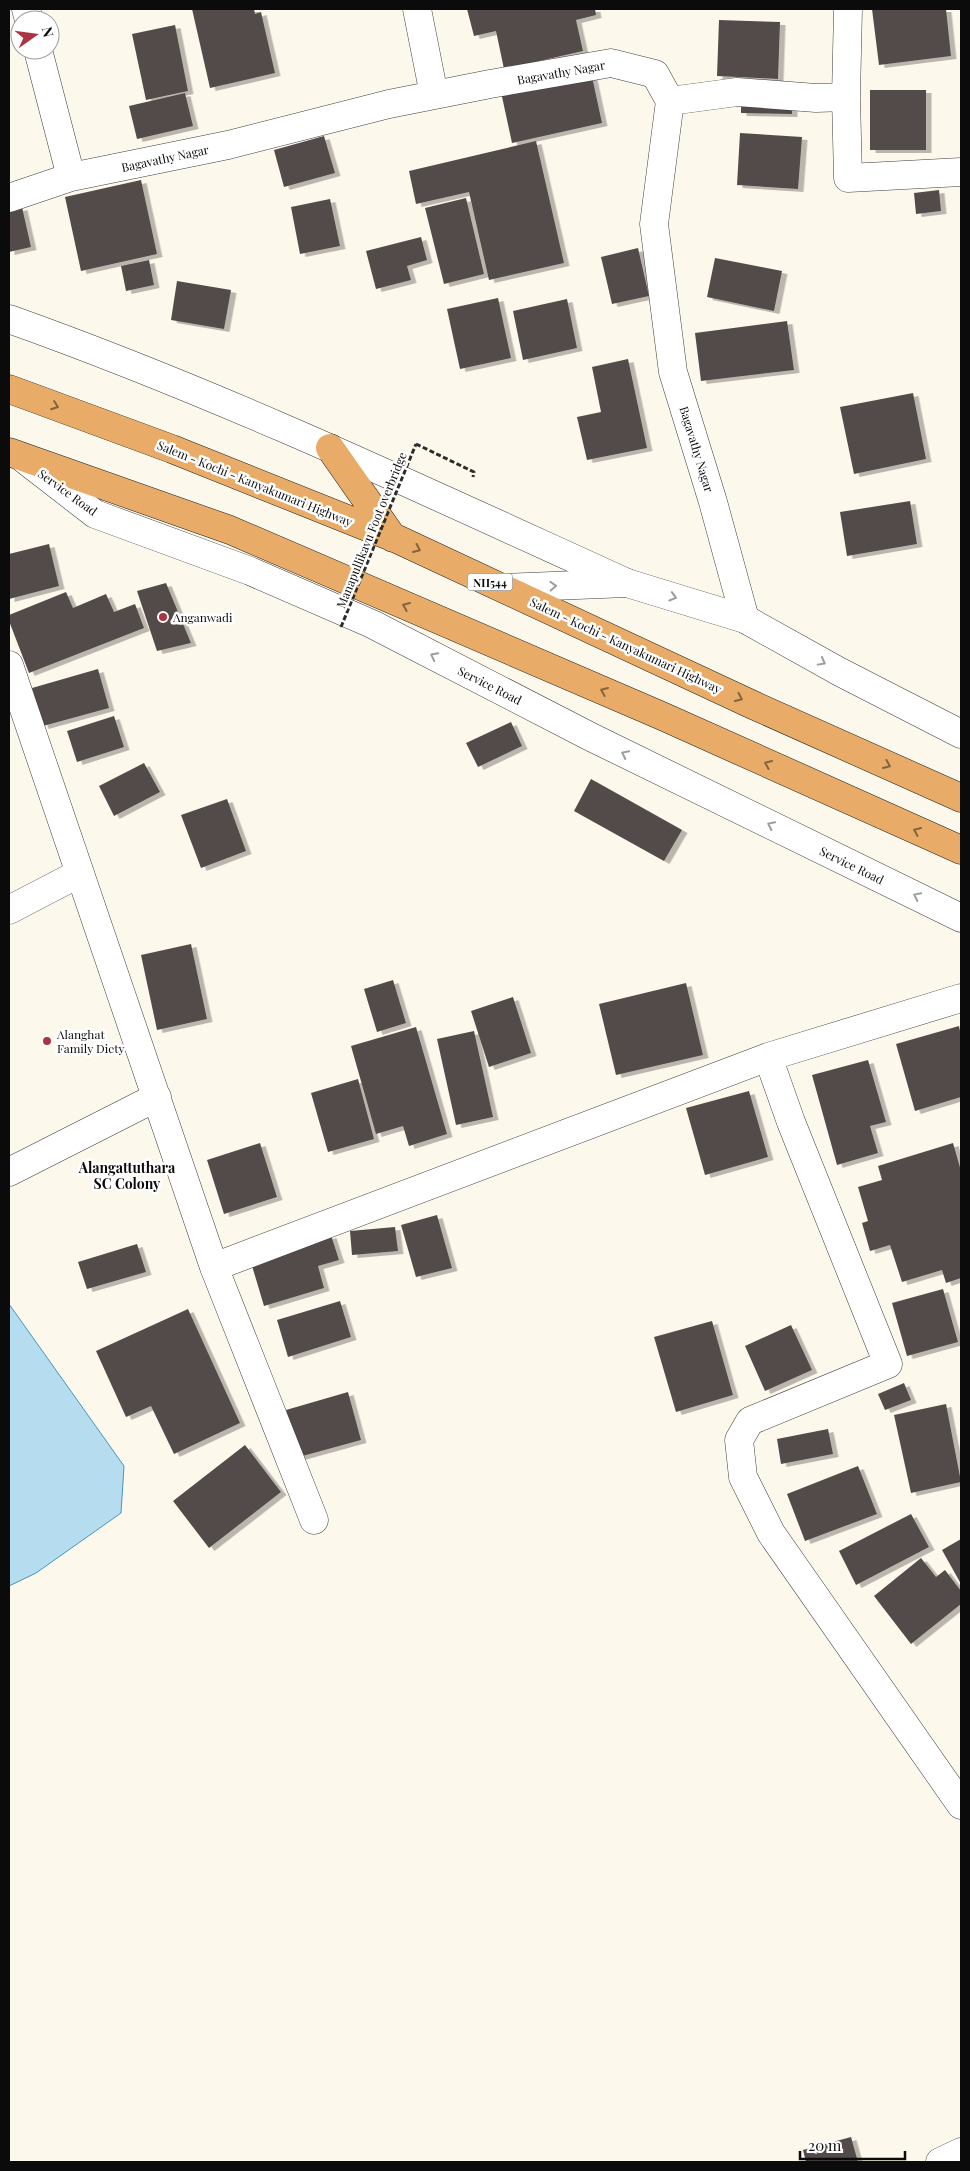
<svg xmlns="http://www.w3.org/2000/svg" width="970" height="2171" font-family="'Playfair Display',serif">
  <defs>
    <filter id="shadow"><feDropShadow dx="5.5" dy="3" stdDeviation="0" flood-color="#0004"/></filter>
  </defs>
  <rect width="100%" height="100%" fill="#fdf8ec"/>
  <path fill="#b6ddef" stroke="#4596be" d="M9,1304l115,162 -3,47 -85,60 -27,13z"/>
  <path fill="#534c49" filter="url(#shadow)" d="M192,9h62l1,5 6,-2 14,61 -65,15z
    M467,9h128l1,6 -20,5 7,31 -79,18 -8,-38 -22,5z
    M872,9h74l5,47 -72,9z
    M719,20l61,2 -2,57 -61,-3z
    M175,25l13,66 -42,9 -14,-66z
    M591,72l11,51 -90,20 -11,-51z
    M741,90h51v24l-51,-1z
    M870,90h56v60h-56z
    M185,93l8,33 -56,13 -8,-33z
    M740,133l62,4 -4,52 -61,-4z
    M324,136l11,37 -51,14 -10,-37z
    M536,141l28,122 -75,17 -20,-88 -53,12 -7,-33z
    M141,180l16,74 -76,17 -16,-74z
    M939,190l2,21 -25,3 -2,-21z
    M466,198l18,76 -40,10 -19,-76z
    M330,199l10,47 -40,8 -9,-47z
    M22,207l9,40 -22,5v-42z
    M421,237l6,23 -20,6 4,14 -35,9 -10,-38z
    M638,248l11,48 -37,8 -11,-47z
    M715,258l67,13 -8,40 -67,-14z
    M149,260l5,25 -28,6 -5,-25z
    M177,281l54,9 -7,39 -53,-9z
    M498,298l13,60 -51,11 -13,-60z
    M567,299l10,49 -54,12 -10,-49z
    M787,321l7,49 -93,11 -6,-48z
    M628,359l19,89 -60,12 -10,-43 24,-5 -9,-45z
    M913,393l13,66 -72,15 -14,-67z
    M910,501l7,43 -70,12 -7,-44z
    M49,544l10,42 -50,13v-45z
    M166,583l25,60 -34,8 -20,-60z
    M66,592l7,16 33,-14 8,18 21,-8 9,24 -115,45 -20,-52v-6z
    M98,669l11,39 -66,18 -11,-38z
    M114,716l10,31 -47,15 -10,-31z
    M511,722l11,24 -44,21 -12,-24z
    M144,763l16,29 -46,24 -15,-30z
    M591,779l91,51 -18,31 -90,-50z
    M227,799l19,52 -45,17 -20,-53z
    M191,944l16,75 -50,11 -16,-75z
    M393,980l13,43 -29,9 -13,-43z
    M686,983l17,72 -87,20 -17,-71z
    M513,997l18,56 -42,14 -18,-56z
    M959,1026l2,10v61l-46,14 -19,-67z
    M416,1027l31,107 -38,12 -6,-20 -27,8 -25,-88z
    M474,1031l19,86 -37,8 -19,-86z
    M868,1060l18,62 -16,4 8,27 -41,12 -25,-90z
    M358,1079l16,60 -46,13 -17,-59z
    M749,1091l19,66 -63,18 -19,-67z
    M260,1143l17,54 -53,17 -17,-54z
    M953,1143l8,28v107l-15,5 -4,-13 -40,12 -12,-37 -20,6 -8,-28 6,-2 -10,-34 24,-7 -4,-14z
    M437,1215l15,53 -36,9 -15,-52z
    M395,1227l3,24 -46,4 -2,-24z
    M331,1235l8,25 -21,6 6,22 -60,18 -14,-47z
    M137,1244l9,28 -59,17 -9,-27z
    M943,1289l15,53 -51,14 -15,-53z
    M340,1301l11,36 -63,20 -11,-37z
    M188,1309l52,114 -66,31 -23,-48 -25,11 -30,-66z
    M712,1321l21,74 -57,17 -22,-75z
    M791,1325l21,45 -47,21 -20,-45z
    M904,1383l7,17 -26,10 -7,-16z
    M348,1392l13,48 -62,17 -13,-47z
    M946,1404l15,78 -50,11 -17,-78z
    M828,1429l5,25 -52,10 -4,-25z
    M245,1445l36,47 -72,56 -36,-47z
    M858,1466l19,48 -72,27 -18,-47z
    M911,1514l18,33 -73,38 -17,-34z
    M961,1539v45l-19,-34z
    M921,1558l15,19 9,-7 16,21v13l-50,40 -37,-48z
    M851,2137l7,25h-52l-3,-12z"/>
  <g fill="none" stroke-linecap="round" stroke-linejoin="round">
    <g stroke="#3e3e3e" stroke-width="29">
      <path id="minor" d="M26,9l3,11
        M417,9l17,86
        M38,50l33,127
        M846,97l2,-88
        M670,101l67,-9 79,6 30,-1 2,81 113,-6
        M9,198l62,-21 157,-32 161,-41 101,-20 121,-21 44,11 15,27 -16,123 19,148 40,130 32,117
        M9,319c211,75 414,171 618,264
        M9,665l205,602 100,253
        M9,910l71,-37
        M768,1057l23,65 97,242 -138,57 -11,19 4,37 28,56 190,272
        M9,1172l148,-75
        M214,1267l554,-210 193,-59
        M940,2162l21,-10"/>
    </g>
    <g stroke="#3e3e3e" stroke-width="29">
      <path id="tertiary" d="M24,459l71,55 155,57 122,53 219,113 370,181
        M504,588l123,-5 118,36 95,53 121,62"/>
    </g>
    <g stroke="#1c1c1c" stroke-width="29">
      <path id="trunk" d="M9,389l163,60 225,90 356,166 208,93
        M330,448l63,90
        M9,452l221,78 432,186 299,134"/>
    </g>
    <path stroke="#2d2d2d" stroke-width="3" stroke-dasharray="5 2.5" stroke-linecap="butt" d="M416,444l58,28 -1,5"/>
    <use href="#minor" stroke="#fff" stroke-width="28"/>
    <use href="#tertiary" stroke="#fff" stroke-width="28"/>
    <use href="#trunk" stroke="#e8ac68" stroke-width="28"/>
    <path stroke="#2d2d2d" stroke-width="3" stroke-dasharray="5 2.5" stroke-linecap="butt" d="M341,627l75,-183"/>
  </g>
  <defs><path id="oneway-chevron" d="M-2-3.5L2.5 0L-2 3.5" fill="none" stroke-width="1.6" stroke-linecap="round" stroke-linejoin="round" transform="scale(1.25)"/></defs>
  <g stroke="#85643e">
    <use href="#oneway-chevron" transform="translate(55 406) rotate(20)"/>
    <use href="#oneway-chevron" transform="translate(417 549) rotate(25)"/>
    <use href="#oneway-chevron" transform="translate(406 606) rotate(-157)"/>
    <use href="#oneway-chevron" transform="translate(604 691) rotate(-157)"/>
    <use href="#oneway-chevron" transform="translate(739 698) rotate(25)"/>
    <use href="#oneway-chevron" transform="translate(768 764) rotate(-156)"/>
    <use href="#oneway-chevron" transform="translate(887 765) rotate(24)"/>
    <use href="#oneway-chevron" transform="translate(917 831) rotate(-156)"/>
  </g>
  <g stroke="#9d9d9d">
    <use href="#oneway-chevron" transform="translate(553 586) rotate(-3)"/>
    <use href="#oneway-chevron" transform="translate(673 597) rotate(17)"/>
    <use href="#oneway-chevron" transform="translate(434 656) rotate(-153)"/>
    <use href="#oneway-chevron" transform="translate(822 662) rotate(29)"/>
    <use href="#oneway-chevron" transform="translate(625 754) rotate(-154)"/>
    <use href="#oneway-chevron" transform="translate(771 825) rotate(-154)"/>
    <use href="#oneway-chevron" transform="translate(917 896) rotate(-154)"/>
  </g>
  <g fill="#ac3341" stroke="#fff" stroke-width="2">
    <circle cx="163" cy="617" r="5"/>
    <circle cx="47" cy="1041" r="5"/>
  </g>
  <g text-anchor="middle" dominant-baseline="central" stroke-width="5" stroke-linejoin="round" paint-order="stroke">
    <rect fill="#fff" stroke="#545454" stroke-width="1" x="467.5" y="573.5" width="45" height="17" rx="4"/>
    <g font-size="11" font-weight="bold" fill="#0b0b0b">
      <text x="490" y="582">NH544</text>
    </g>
    <g font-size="12" fill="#0b0b0b" stroke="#fff">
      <text transform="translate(561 72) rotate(-10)">Bagavathy Nagar</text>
      <text transform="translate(165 158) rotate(-12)">Bagavathy Nagar</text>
      <text transform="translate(697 449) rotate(73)">Bagavathy Nagar</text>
      <text transform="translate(255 483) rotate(22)">Salem - Kochi - Kanyakumari Highway</text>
      <text transform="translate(68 492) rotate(36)">Service Road</text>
      <text transform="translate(371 530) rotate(-68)">Manapullikavu Foot overbridge</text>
      <text transform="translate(626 645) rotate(25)">Salem - Kochi - Kanyakumari Highway</text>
      <text transform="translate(490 685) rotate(27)">Service Road</text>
      <text transform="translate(852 865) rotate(26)">Service Road</text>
    </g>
    <g font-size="12" fill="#0b0b0b" stroke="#fff" text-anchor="start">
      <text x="173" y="617">Anganwadi</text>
      <text x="57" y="1034">Alanghat<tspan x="57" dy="14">Family Diety</tspan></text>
    </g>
    <g font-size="14" font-weight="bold" fill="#0b0b0b" stroke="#fff">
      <text x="127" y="1167">Alangattuthara<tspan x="127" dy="16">SC Colony</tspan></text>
    </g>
  </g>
  <rect width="970" height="2171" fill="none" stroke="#0b0b0b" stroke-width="20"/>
  <g transform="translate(35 35) rotate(76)"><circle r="24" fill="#ffffff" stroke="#9d9d9d"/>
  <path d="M0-4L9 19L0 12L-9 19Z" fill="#ac3341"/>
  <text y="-8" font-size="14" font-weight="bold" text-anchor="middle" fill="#0b0b0b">N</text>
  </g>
  <path d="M800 2151v8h105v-8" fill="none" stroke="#0b0b0b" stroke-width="2.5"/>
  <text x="808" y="2151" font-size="15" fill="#0b0b0b" stroke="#ffffff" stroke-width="4" paint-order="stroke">20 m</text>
</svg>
